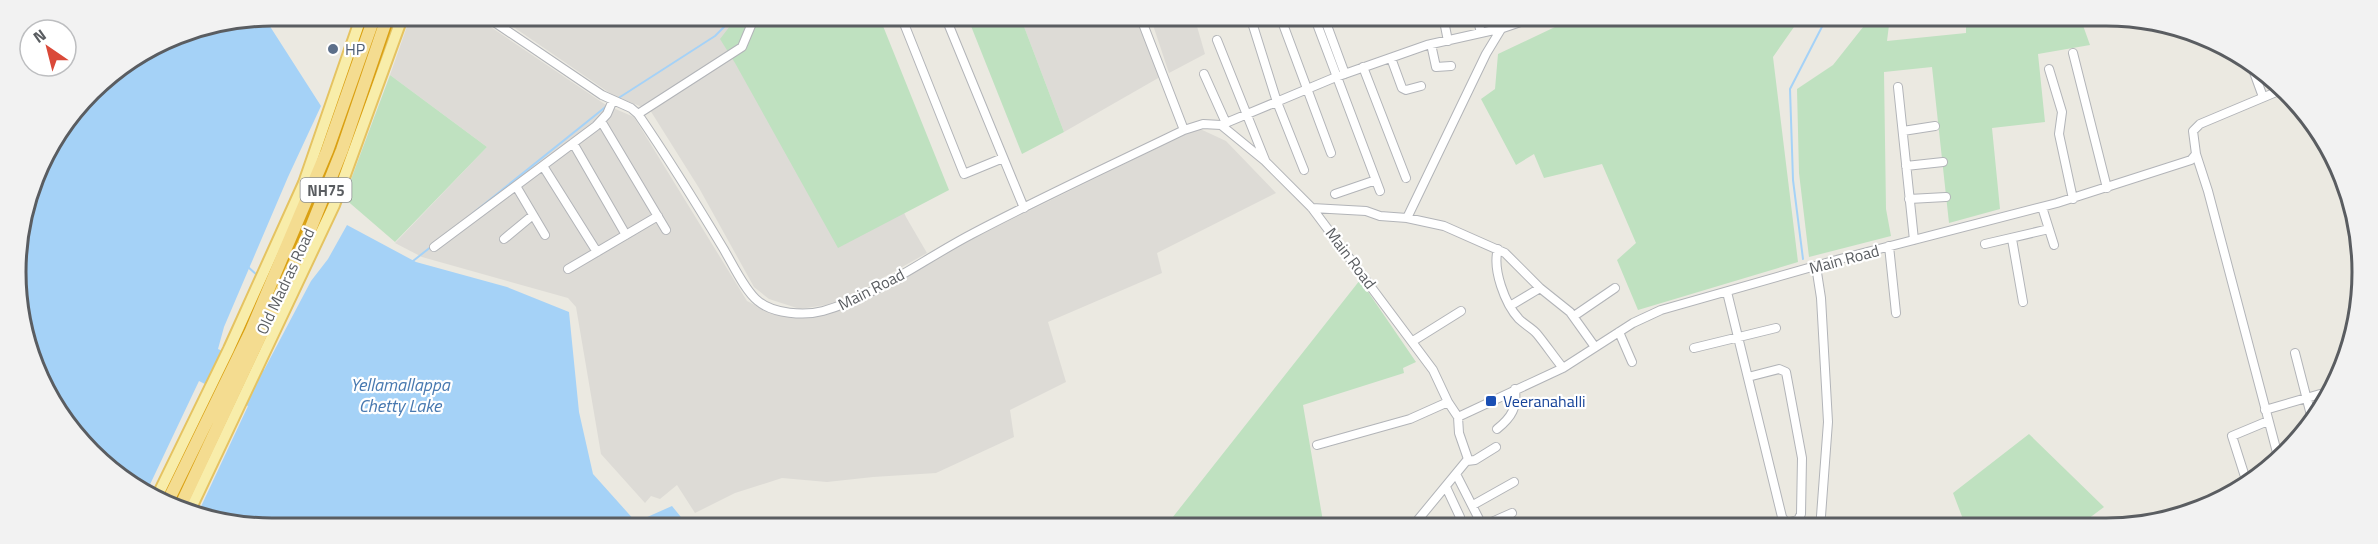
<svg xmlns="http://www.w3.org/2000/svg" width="2378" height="544" font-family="'Titillium Web',sans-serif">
  <rect width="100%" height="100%" fill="#ebe9e1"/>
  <path fill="#dddbd6" d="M411,15h62l133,90 28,12 113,184 20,10 33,6 43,-8 52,-27 60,-35 243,-119 28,13 50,52 -119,60 5,20 -114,49 18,60 -56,28 4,27 -78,36 -63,4 -46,5 -45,-4 -47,15 -40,20 -18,-28 -17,14 -9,-3 -6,7 -44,-49 -25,-147 -8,-9 -146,-41 -27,-14 92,-96 -97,-72z
    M496,15l321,1 89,201 21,36 -89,50 -38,6 -31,-10 -15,-12 -55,-99 -49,-78 -36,-14z
    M1020,16h120l20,61 -96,55z
    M1150,16h44l11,38 -36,19z"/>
  <path fill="#bfe1c0" d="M732,16h147l70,174 -111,58 -103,-185 -15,-24 10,-13z
    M967,16h53l44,116 -42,22z
    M1576,17h225l-28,40 25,205 -160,48 -21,-50 19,-17 -34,-79 -58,14 -10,-24 -18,11 -35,-66 14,-10 3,-35z
    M1871,17h19l-3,24 79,-8v-16h114l10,28 -52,9 7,68 -53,6 8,81 -51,14 -17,-156 -48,5 2,137 5,27 -82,21 -10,-84 -2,-84 36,-24z
    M390,75l97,72 -92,95 -51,-44z
    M1360,280l56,82 -13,6 1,5 -101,32 21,122h-159z
    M2029,434l75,73 -16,12 -5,8h-117l-13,-34z"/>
  <path fill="#a5d2f7" d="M264,17l57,89 -33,71 -64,150 -6,22 46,21 47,-89 17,-22 19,-34 69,37 91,25 62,25 10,100 14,62 43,48 36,-16 17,21h-451l-40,-14 50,-107 -49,-25 -54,114 -77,-66 -44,-90 -8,-84 26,-97 60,-79 72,-45z"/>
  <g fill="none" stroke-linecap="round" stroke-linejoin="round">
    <path stroke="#a5d2f7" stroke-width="2" d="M617,99l98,-63 9,-9 5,-11
      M472,214l136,-109
      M1803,259l-10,-79 -3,-91 37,-72
      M413,261l19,-15
      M248,267l9,8"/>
    <g stroke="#b2b4b8" stroke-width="10">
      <path id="minor" d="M484,15l118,80 29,13 7,6c30,44 58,89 85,134 9,15 22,43 35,53 15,13 47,15 65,10 53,-15 101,-52 149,-77 70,-37 142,-70 212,-104l19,-6 18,1 44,36 47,47 121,162 15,32 10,15 105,-49 70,-45 28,-13 179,-51 217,-56 134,-43 5,-6 -3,-23 7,-7 81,-34
        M901,16l63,158 39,-16
        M945,16l79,192
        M1140,16l44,114
        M1250,16l27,86 27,68
        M1280,16l51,137
        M1314,16l66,175
        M1443,16l5,25
        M1477,16l4,17
        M1325,20l20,54
        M1217,40l48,120
        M1431,44l5,23 15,-1
        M2073,53l34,135
        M1391,58l11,30 4,2 15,-4
        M2251,64l12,33
        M1363,67l43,111
        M2049,69l13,43 -3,22 14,65
        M1204,74l22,49
        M1898,87l16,153
        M638,114l104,-67 13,-31
        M601,121l65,109
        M1221,125l115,-48 91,-32 76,-17 32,-11
        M1903,131l32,-5
        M573,143l53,92
        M2196,154l12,37 71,269
        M543,166l54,86
        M1906,166l37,-4
        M516,186l29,49
        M1335,194l41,-14
        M1909,199l37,-2
        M2042,207l12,38
        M1312,208l54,3 14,5 27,2 37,8 61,27 35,35
        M1407,218l79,-164 23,-38
        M504,239l29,-24
        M2012,239l11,63
        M1985,244l64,-15
        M1889,246l7,67
        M434,247l162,-121 11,-12 6,-14
        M1498,249c-6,20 7,55 21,70 6,6 13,9 18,15 9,11 17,23 26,34
        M1816,266l5,32 7,124 -7,94
        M568,269l90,-53
        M1727,292c18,75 37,150 55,225l4,6 12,-3 3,-6 1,-56 -16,-86 -7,-3 -31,8
        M1510,306l30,-18 30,24 25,35
        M1574,316l41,-28
        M1619,332l13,30
        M1413,341l48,-30
        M1694,348l82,-20
        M2295,353l17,66
        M2265,410l69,-20
        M1497,429c15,-12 20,-21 18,-40
        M1317,445l93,-26 38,-17
        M1467,461l8,-1 21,-13
        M1456,474l26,51h3l27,-12
        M2247,483l-15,-47 36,-15
        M1446,487l14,30
        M1473,505l41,-23
        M1412,527l56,-68 -9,-26 -1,-16"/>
    </g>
    <g stroke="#e5c361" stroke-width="14">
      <path id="major" d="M156,499l73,-150 75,-166 58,-168
        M190,510l144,-305 69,-190"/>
    </g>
    <g stroke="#daa012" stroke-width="15">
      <path id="highway" d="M167,503l83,-170 77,-182 48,-136
        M180,507l130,-277 32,-80 46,-135"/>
    </g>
    <use href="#minor" stroke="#fff" stroke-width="8"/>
    <use href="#major" stroke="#f8edaa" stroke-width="10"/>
    <use href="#highway" stroke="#f4dc90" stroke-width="12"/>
  </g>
  <circle fill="#5c6f8a" stroke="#fff" stroke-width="2" cx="333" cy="49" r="6"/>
  <rect fill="#1a4fb4" stroke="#fff" stroke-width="2" x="1485" y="395" width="12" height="12" rx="3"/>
  <g text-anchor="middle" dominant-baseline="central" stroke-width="4.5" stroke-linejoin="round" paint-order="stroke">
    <rect fill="#fff" stroke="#8c8e90" stroke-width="1.5" x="300.5" y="178" width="51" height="24" rx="4.5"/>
    <g font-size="15" font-weight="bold" fill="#5a5d61">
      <text x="326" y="190">NH75</text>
    </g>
    <g font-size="16" fill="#4e5e75" stroke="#fff" text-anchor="start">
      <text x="345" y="49">HP</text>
    </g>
    <g font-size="16" fill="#5a5d61" stroke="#fff">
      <text transform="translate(1351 258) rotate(53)">Main Road</text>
      <text transform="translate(1844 259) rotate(-15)">Main Road</text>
      <text transform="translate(285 281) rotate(-65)">Old Madras Road</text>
      <text transform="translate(871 289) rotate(-27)">Main Road</text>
    </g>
    <g font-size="16" fill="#164399" stroke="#fff" text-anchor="start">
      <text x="1503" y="401">Veeranahalli</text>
    </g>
    <g font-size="18" font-style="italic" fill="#4879b0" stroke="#fff">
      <text x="400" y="384">Yellamallappa<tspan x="400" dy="21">Chetty Lake</tspan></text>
    </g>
  </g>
  <path d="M0 0H2378V544H0ZM272 26H2106A246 246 0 0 1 2352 272V272A246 246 0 0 1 2106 518H272A246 246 0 0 1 26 272V272A246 246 0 0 1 272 26Z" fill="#f2f2f2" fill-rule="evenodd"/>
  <path fill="none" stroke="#5a5d61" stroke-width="3" d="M272 26H2106A246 246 0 0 1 2352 272V272A246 246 0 0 1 2106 518H272A246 246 0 0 1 26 272V272A246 246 0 0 1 272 26Z"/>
  <g transform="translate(48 48) rotate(325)"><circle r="28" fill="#ffffff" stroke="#bdbec0" stroke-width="1.5"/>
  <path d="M0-4.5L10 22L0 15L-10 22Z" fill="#da4939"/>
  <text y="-9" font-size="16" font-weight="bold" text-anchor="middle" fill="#5a5d61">N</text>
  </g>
</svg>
